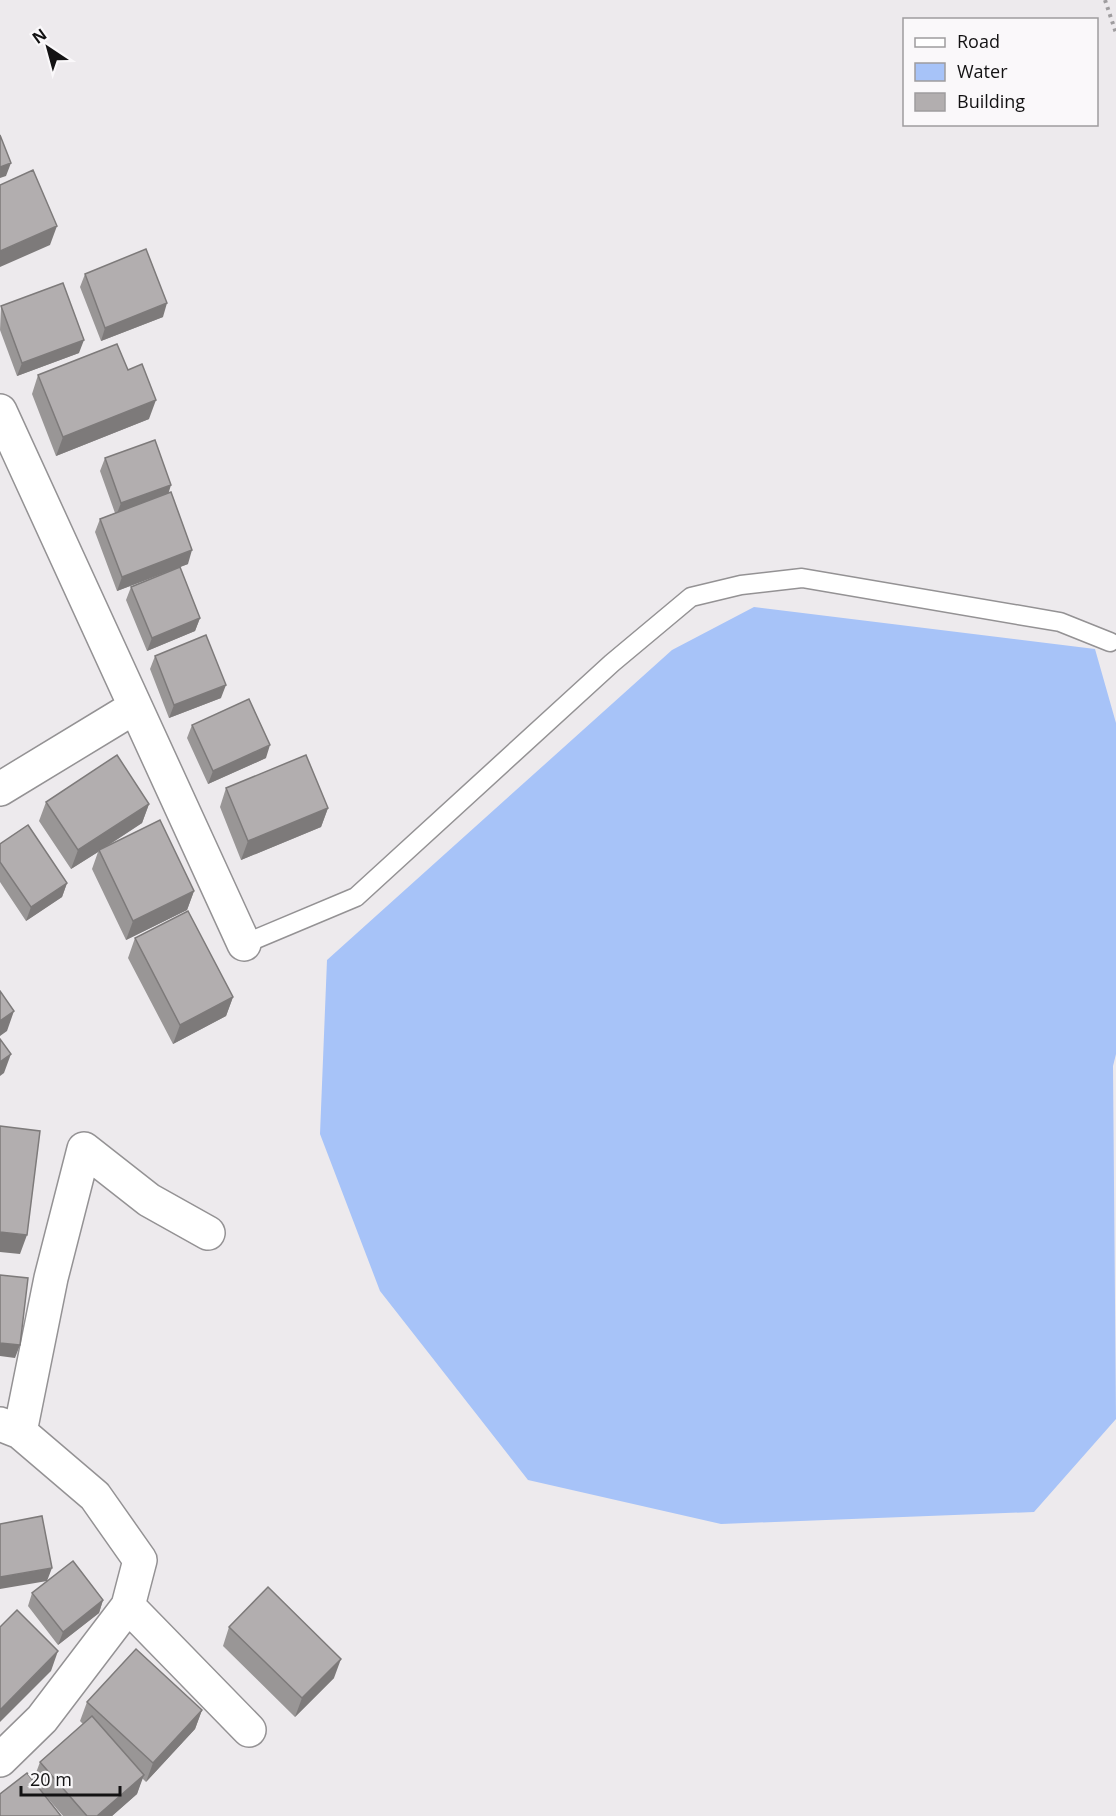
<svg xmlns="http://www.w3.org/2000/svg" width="1116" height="1816" font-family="'Open Sans',sans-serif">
  <rect width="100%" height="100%" fill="#edeaed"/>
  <path fill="#a7c3f8" d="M754,607l341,42 21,74v331l-3,12 3,353 -82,93 -313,12 -193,-44 -148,-189 -60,-157 7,-174 345,-310z"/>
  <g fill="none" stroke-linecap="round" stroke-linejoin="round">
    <g stroke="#949294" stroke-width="21">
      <path id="service" d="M244,944l112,-47 256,-234 79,-66 50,-12 61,-7 258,44 50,20"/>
    </g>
    <g stroke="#949294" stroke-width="36">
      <path id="minor" d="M0,411l244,533
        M0,789l135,-82
        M0,1424l20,8 31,-154 33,-129 65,51 59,33
        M20,1432l75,64 45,64 -12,46 121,124
        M0,1760l42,-41 86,-113"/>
    </g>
    <path stroke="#9f9d9f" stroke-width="4" stroke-dasharray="3 4.5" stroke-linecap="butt" d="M1105,0l11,33"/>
    <use href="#service" stroke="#fff" stroke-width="18"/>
    <use href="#minor" stroke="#fff" stroke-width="33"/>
  </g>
  <path fill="#999696" d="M85,274l78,43 -62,24 -21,-54z
    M1,306l78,47 -62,23 -17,-46z
    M38,375l111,44 -93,37 -24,-62z
    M105,458l63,35 20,71 -71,27 -22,-59 5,-13 15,-6 -15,-42z
    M131,587l69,31 -5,13 -48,20 -21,-51z
    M155,656l66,42 -52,20 -19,-49z
    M192,725l74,33 -58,26 -21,-46z
    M226,788l102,20 -7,19 -80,33 -21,-53z
    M46,802l103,2 -7,19 -33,22 85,46 -7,19 -61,30 -34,-71 6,-17 -27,17 -32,-48z
    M0,844l67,39 -5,14 -36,24 -26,-39z
    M135,938l98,59 -7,19 -53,28 -45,-86z
    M32,1593l71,7 -4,13 -41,32 -30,-39z
    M229,1627l105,51 -39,39 -72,-71z
    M87,1702l115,8 -7,19 -49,53 -4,-4 -5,16 -25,22h-49l-30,-35 7,-19 43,-38 -3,-3z"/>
  <path fill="#7d7a7a" d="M11,163l-5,13 -6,2v-11z
    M57,226l-7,19 -50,22v-16z
    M167,303l-4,14 -62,24 4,-13z
    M84,340l-5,13 -62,23 5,-13z
    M156,400l-7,19 -93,37 7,-19z
    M171,485l-4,13 -51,18 5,-13z
    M192,550l-4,14 -71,27 5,-14z
    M200,618l-5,13 -48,20 5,-13z
    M226,685l-5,13 -52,20 5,-13z
    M270,745l-4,13 -58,26 5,-13z
    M149,804l-7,19 -43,28v-1l-1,2 -27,17 7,-19z
    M328,808l-7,19 -80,33 7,-19z
    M67,883l-5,14 -36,24 5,-14z
    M194,891l-7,19 -61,30 7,-19z
    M233,997l-7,19 -53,28 7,-19z
    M14,1011l-7,20 -7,5v-15z
    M11,1054l-7,19 -4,3v-14z
    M0,1232l27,3 -7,19 -20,-2z
    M0,1343l20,2 -5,13 -15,-2z
    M52,1568l-5,13 -47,8v-12z
    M103,1600l-4,13 -41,32 5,-13z
    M58,1651l-7,20 -51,51v-12z
    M341,1659l-7,19 -39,39 7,-19z
    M202,1710l-7,19 -49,53 7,-19z
    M144,1775l-7,19 -25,22h-15z"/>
  <path fill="#b2aeaf" stroke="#7d7a7a" stroke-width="1.5" d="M0,135l11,28 -11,4z
    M33,170l24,56 -57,25v-66z
    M146,249l21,54 -62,25 -20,-54z
    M63,283l21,57 -62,23 -21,-57z
    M117,344l11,26 14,-6 14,36 -93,37 -25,-62z
    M155,440l16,45 -50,18 -16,-45z
    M171,492l21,58 -70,27 -22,-58z
    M180,567l20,51 -48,20 -21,-51z
    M206,635l20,50 -52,20 -19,-49z
    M249,699l21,46 -57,26 -21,-46z
    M117,755l32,49 -71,46 -32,-48z
    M306,755l22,53 -80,33 -22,-53z
    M160,820l34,71 -61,30 -34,-71z
    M28,825l39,58 -36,24 -31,-45v-18z
    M188,911l45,86 -53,28 -45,-87z
    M0,991l14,20 -14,10z
    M0,1039l11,15 -11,8z
    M0,1126l40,5 -13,104 -27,-3z
    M0,1275l28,3 -8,67 -20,-2z
    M42,1516l10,52 -52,9v-53z
    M73,1561l30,39 -40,32 -31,-39z
    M268,1587l73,72 -39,39 -73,-71z
    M17,1610l41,41 -58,59v-83z
    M136,1649l66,61 -49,53 -66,-61z
    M92,1716l52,59 -47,41h-10l-47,-54z
    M27,1773l34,43h-61v-22z"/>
  <rect x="903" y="18" width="195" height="108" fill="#faf8fa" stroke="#9e9c9e" stroke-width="1.5"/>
  <rect x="915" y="38" width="30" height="9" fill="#ffffff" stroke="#9e9c9e" stroke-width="1.5"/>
  <text x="957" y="48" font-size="18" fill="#131213">Road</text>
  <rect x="915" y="63" width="30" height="18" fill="#a7c3f8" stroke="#9e9c9e" stroke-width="1.5"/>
  <text x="957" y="78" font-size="18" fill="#131213">Water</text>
  <rect x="915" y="93" width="30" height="18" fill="#b2aeaf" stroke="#9e9c9e" stroke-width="1.5"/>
  <text x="957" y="108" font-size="18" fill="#131213">Building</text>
  <g transform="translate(48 48) rotate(324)" stroke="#faf8fa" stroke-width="4.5" paint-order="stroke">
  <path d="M0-4.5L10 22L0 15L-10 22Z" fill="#131213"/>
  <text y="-9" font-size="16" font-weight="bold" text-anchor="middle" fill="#131213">N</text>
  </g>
  <path d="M21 1786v9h99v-9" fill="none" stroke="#131213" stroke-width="3"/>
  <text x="30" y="1786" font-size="18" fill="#131213" stroke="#faf8fa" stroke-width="4.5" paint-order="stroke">20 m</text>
</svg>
